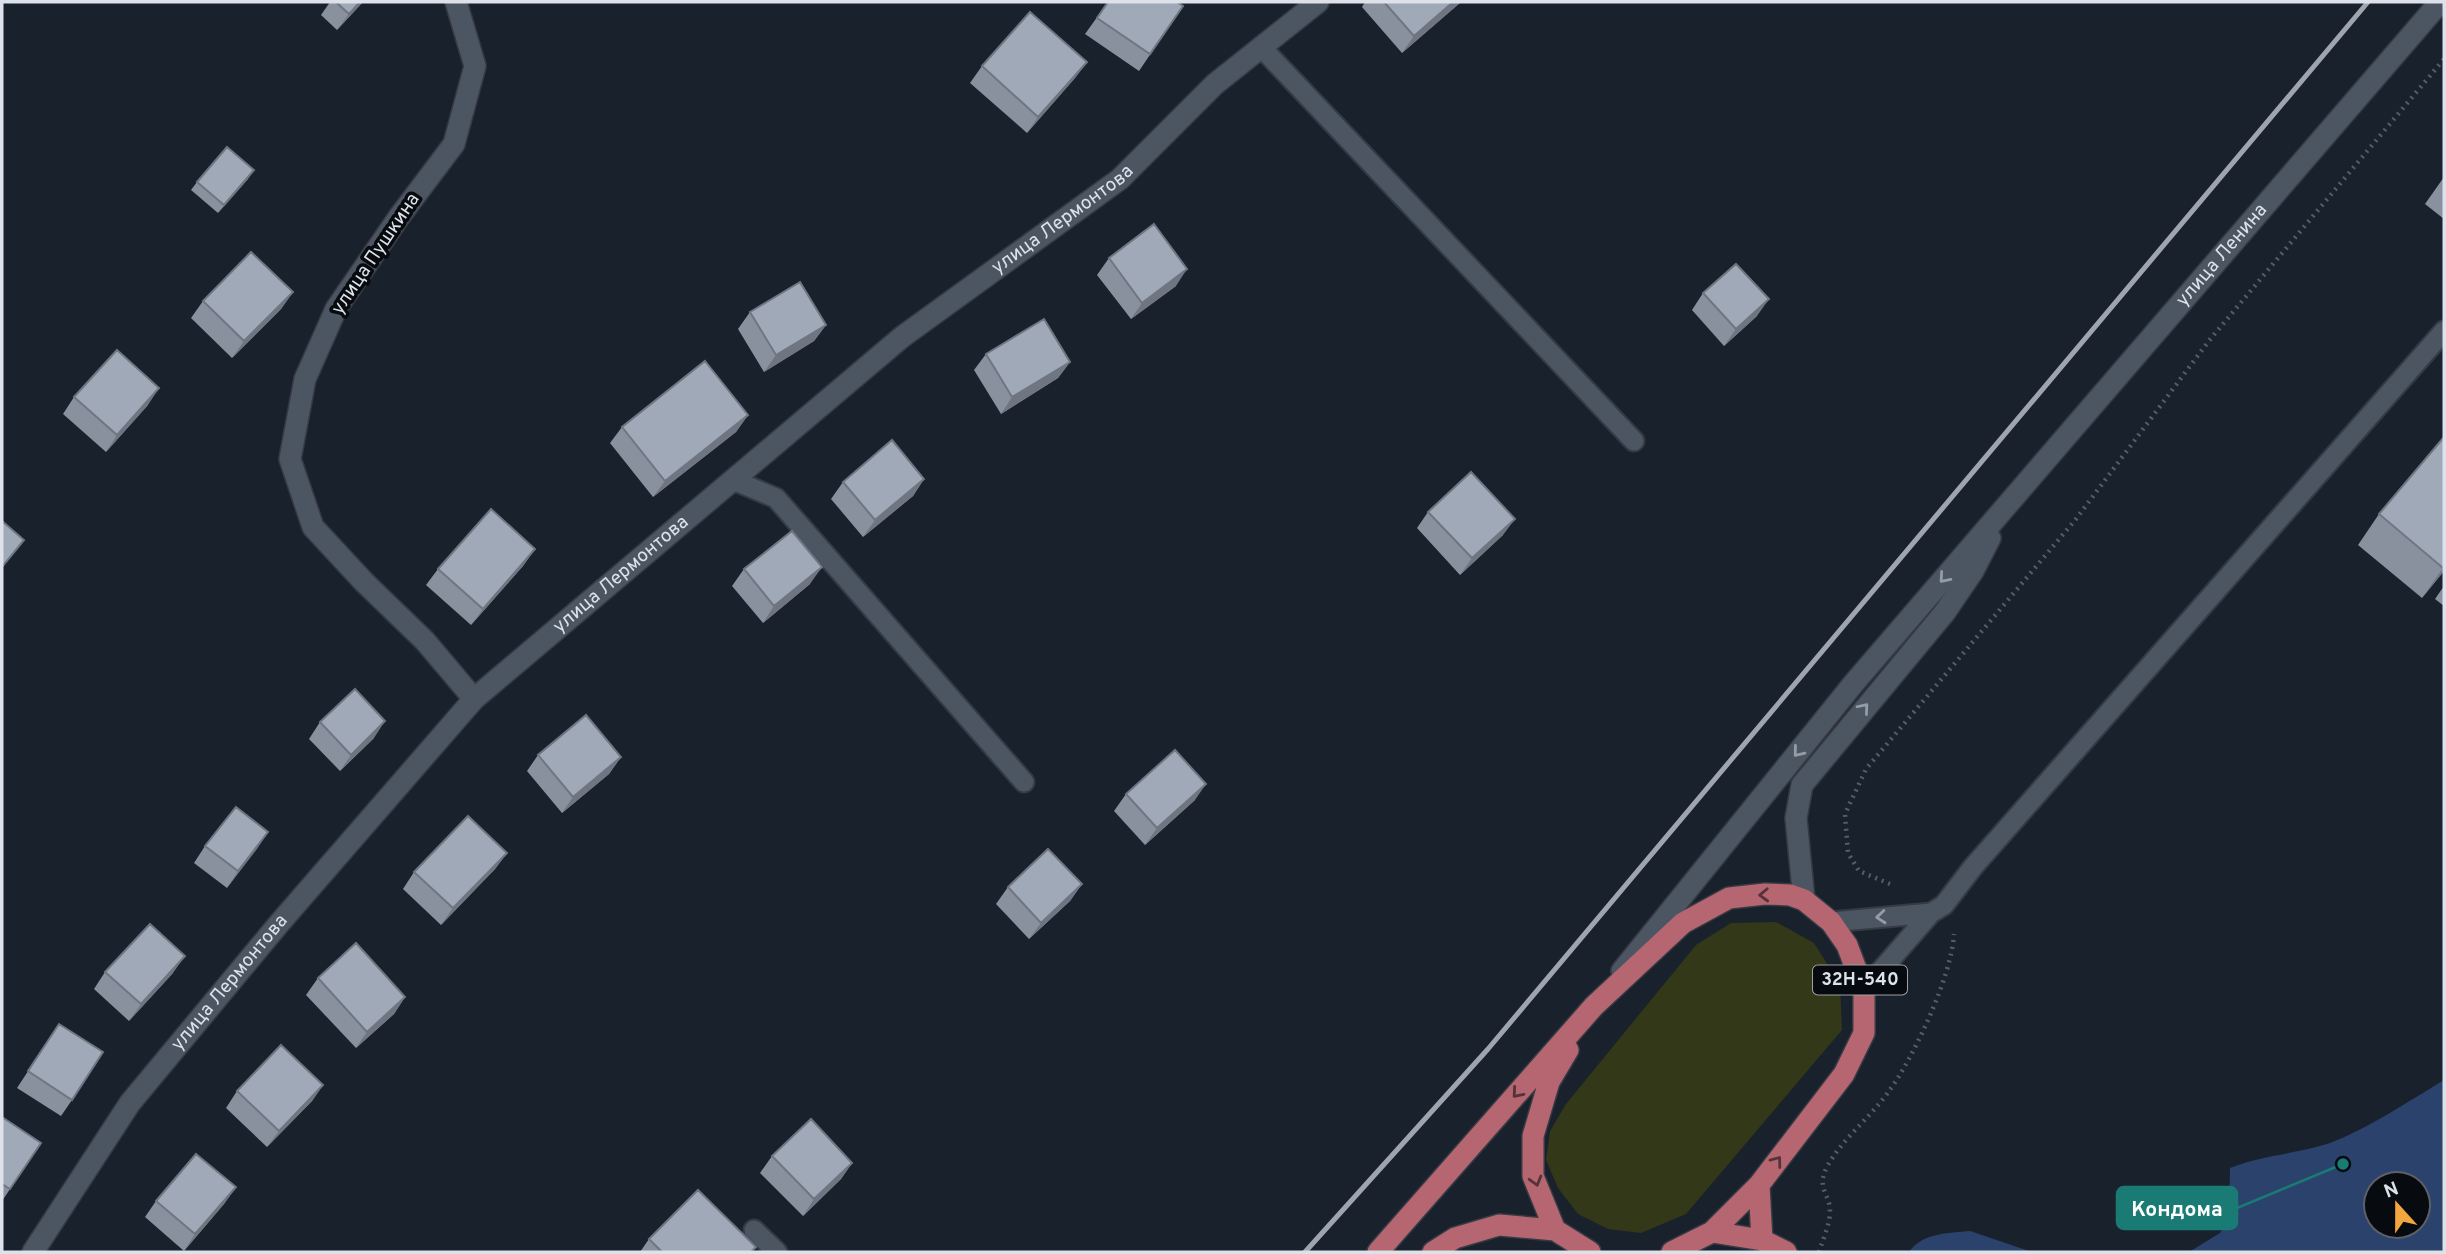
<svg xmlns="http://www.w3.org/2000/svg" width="2446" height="1254" font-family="Overpass,sans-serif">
  <rect width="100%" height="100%" fill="#19212c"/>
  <path fill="#333818" d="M1776,922l38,21 26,41 2,46 -156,184 -45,19 -33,-4 -30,-15 -20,-26 -12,-28 4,-29 16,-27 130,-159 35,-22z"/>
  <path fill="#2b426c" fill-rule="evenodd" d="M2444,1080v172h-255l31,-19 9,-14 1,-51c32,-13 67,-14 100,-25 35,-13 81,-43 114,-63zM2376,1184h42v42h-42z
    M1970,1231l62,21h-123c13,-19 39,-19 61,-21z"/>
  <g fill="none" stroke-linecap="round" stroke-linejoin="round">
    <g stroke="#353a43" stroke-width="23">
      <path id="lane" d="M1261,47l373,394
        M733,480l43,18 248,284
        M1831,922l100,-9
        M1864,990l67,-77 13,-8 29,-38 471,-536
        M754,1230l23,22"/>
    </g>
    <g stroke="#353a43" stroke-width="24">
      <g id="street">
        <path d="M456,2l19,64 -21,78 -55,73 -63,92 -31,70 -15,80 23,68 51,55 61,59 49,58"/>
        <path id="s1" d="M33,1252l97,-149 147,-177 197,-227 428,-362 218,-158 95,-95 103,-82"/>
      </g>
    </g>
    <g stroke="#353a43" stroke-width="24">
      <g id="secondary">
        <path d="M1804,900l-8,-82 6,-33 143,-173 28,-41 17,-33"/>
        <path id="s2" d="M1622,971l232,-288 586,-681"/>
      </g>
    </g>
    <g stroke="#353a43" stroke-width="24">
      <path id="primary" d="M1568,1050l-19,32 -16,54v40l22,54 35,22
        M1759,1185l3,55
        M1712,1232l50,8 24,12
        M1378,1252l216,-246 89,-83 46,-25 36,-4 25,1 14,5 27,22 16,23 17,45v43l-20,41 -85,111 -47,47 -40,20
        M1433,1252l22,-14 44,-13 56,5"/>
    </g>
    <path stroke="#565d67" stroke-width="4.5" stroke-dasharray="2 5" stroke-linecap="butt" d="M1890,884l-31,-13 -11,-18 -3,-39 21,-45 210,-250 132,-177 236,-283
      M1819,1252c4,-13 11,-28 11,-41 0,-18 -15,-22 -2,-46 16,-28 43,-48 61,-74 25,-34 63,-116 65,-157"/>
    <use href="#lane" stroke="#4c5562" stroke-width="19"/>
    <use href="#street" stroke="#4c5562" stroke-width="21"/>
    <use href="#secondary" stroke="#4c5562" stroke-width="21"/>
    <use href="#primary" stroke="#b56670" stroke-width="21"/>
    <path stroke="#9fa5ae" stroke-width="5" d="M1305,1252l183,-203 880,-1047"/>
  </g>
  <path fill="#89919e" d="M330,2h33l-26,28 -16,-15z
    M1108,2l75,4 -44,65 -54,-37z
    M1365,2h96l-59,51 -40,-46z
    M1087,62l-12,16 -48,55 -57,-50 12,-17z
    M2444,177v42l-19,-15z
    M248,179l-30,34 -27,-23 6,-8z
    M1109,258l67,28 -45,33 -34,-44z
    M293,292l-12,17 -49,49 -41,-40 12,-17z
    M1703,293l54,23 -33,30 -32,-36z
    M750,312l76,13 -12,16 -50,31 -26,-43z
    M986,354l84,8 -12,16 -57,36 -27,-44z
    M74,397l74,8 -42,47 -43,-38z
    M748,415l-12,17 -83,65 -43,-54 12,-16z
    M2444,437v134l-22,27 -64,-53 21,-31z
    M924,479l-11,17 -50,41 -32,-38 12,-17z
    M1428,512l75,23 -43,40 -43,-47z
    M535,549l-12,17 -52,59 -45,-40 12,-16z
    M744,569l66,15 -47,39 -31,-37z
    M2444,586v20l-9,-7z
    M320,722l54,16 -34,33 -31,-32z
    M538,755l83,2 -12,17 -47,39 -35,-42z
    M1126,794l69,6 -50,45 -31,-34z
    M268,832l-41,56 -33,-25 11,-17z
    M507,853l-12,16 -54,56 -38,-36 11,-17z
    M1082,884l-12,17 -41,38 -33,-35 12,-17z
    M105,972l68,1 -44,48 -35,-32z
    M318,978l87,19 -11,17 -38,34 -50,-53z
    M59,1024l13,76 -11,16 -44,-28z
    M323,1085l-11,16 -45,46 -41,-39 11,-17z
    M2,1117l39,26 -39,58z
    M772,1156l80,7 -11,16 -38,37 -43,-43z
    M236,1187l-12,17 -40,47 -39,-34 11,-16z
    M649,1239l103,13h-112z"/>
  <path fill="#6f7681" d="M360,2h3l-26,28 12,-16z
    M1453,2h8l-59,51 12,-17z
    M1087,62l-12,16 -48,55 11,-16z
    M254,170l-6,9 -30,34 6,-8z
    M1187,269l-11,17 -45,33 11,-16z
    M293,292l-12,17 -49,49 12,-17z
    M1769,299l-12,17 -33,30 12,-17z
    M826,325l-12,16 -50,31 12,-17z
    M1070,362l-12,16 -57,36 11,-17z
    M159,388l-11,17 -42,47 11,-17z
    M748,415l-12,17 -83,65 12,-16z
    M924,479l-11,17 -50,41 12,-17z
    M1515,519l-12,16 -43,40 12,-17z
    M535,549l-12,17 -52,59 12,-16z
    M822,567l-12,17 -47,39 11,-17z
    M2444,567v4l-22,27 21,-30z
    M385,721l-11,17 -34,33 11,-16z
    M621,757l-12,17 -47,39 11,-16z
    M1206,784l-11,16 -50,45 12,-17z
    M268,832l-11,17 -30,39 11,-17z
    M507,853l-12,16 -54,56 12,-17z
    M1082,884l-12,17 -41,38 12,-16z
    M185,956l-12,17 -44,48 12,-17z
    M405,997l-11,17 -38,34 11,-16z
    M323,1085l-11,16 -45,46 12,-16z
    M852,1163l-11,16 -38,37 11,-17z
    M236,1187l-12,17 -40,47 11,-17z"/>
  <path fill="#9fa9b8" stroke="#6f7681" stroke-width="2" d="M336,2h24l-11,12z
    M1108,2h69l6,4 -33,48 -53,-36z
    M1384,2h69l-39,34z
    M1030,12l57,50 -49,55 -56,-51z
    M227,147l27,23 -30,35 -27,-23z
    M1154,224l33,45 -45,34 -33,-45z
    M251,252l42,40 -49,49 -41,-40z
    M1736,264l33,35 -33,30 -33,-36z
    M800,282l26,43 -50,30 -26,-43z
    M1044,319l26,43 -58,35 -26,-43z
    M117,350l42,38 -42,47 -43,-38z
    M705,361l43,54 -83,66 -43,-54z
    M2444,437v130l-1,1 -64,-54z
    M892,440l32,39 -49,41 -32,-38z
    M1471,472l44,47 -43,39 -44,-46z
    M491,509l44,40 -52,60 -45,-40z
    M2,521l22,19 -22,27z
    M792,531l30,36 -48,39 -30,-37z
    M355,689l30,32 -34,34 -31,-33z
    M586,715l35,42 -48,40 -35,-42z
    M1175,750l31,34 -49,44 -31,-34z
    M236,807l32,25 -30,39 -33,-25z
    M468,816l39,37 -54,55 -39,-36z
    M1048,849l34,35 -41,39 -33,-36z
    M150,924l35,32 -44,48 -36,-32z
    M356,943l49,54 -38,35 -49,-54z
    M59,1024l44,28 -31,48 -44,-29z
    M281,1045l42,40 -44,46 -42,-40z
    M2,1117l39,26 -31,46 -8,-5z
    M811,1119l41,44 -38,36 -42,-43z
    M196,1154l40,33 -41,47 -39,-33z
    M698,1190l58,57 -5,5h-89l-13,-13z"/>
  <defs><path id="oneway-chevron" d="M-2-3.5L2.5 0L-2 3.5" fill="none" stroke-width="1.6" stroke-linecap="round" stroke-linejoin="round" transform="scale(1.75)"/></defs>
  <g stroke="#949ca6">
    <use href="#oneway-chevron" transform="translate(1944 578) rotate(131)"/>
    <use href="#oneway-chevron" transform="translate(1864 708) rotate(-50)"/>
    <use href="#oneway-chevron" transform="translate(1798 752) rotate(129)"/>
    <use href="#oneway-chevron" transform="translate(1881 917) rotate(175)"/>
  </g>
  <g stroke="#55333b">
    <use href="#oneway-chevron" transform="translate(1764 895) rotate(178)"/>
    <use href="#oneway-chevron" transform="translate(1517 1093) rotate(131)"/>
    <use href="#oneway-chevron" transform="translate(1777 1161) rotate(-53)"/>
    <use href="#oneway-chevron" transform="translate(1536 1181) rotate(74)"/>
  </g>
  <g text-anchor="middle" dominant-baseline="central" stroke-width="7" stroke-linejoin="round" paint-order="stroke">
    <rect fill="#070a0f" stroke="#9da1a8" stroke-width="2" x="1813" y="965.5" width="94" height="29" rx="5"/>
    <g font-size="18" font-weight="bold" fill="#dde2ea">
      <text x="1860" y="980">32Н-540</text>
    </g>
    <g font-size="19" fill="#dde2ea" stroke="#070a0f">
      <text stroke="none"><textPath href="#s1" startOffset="1468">улица Лермонтова</textPath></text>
      <text transform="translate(376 254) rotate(-56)">улица Пушкина</text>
      <text stroke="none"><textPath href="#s2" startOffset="934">улица Ленина</textPath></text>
      <text stroke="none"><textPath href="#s1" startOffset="901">улица Лермонтова</textPath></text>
      <text stroke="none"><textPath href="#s1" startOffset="334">улица Лермонтова</textPath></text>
    </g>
  </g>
  <path fill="none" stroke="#197b74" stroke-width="2.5" d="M2343 1164L2237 1208"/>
  <circle fill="#197b74" stroke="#070a0f" stroke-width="2.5" cx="2343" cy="1164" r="7"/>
  <rect fill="#197b74" stroke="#197b74" stroke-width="2.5" x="2117" y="1187" width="120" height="42" rx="7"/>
  <g font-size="21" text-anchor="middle" font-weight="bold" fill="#fff">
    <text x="2177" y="1216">Кондома</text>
  </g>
  <rect width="2446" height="1254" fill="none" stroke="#dde2ea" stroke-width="7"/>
  <g transform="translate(2397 1205) rotate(339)"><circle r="33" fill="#070a0f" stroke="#5d6067" stroke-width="2"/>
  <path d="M0-5L12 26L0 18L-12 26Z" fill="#f1a640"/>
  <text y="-10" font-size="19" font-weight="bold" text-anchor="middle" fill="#dde2ea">N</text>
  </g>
</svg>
